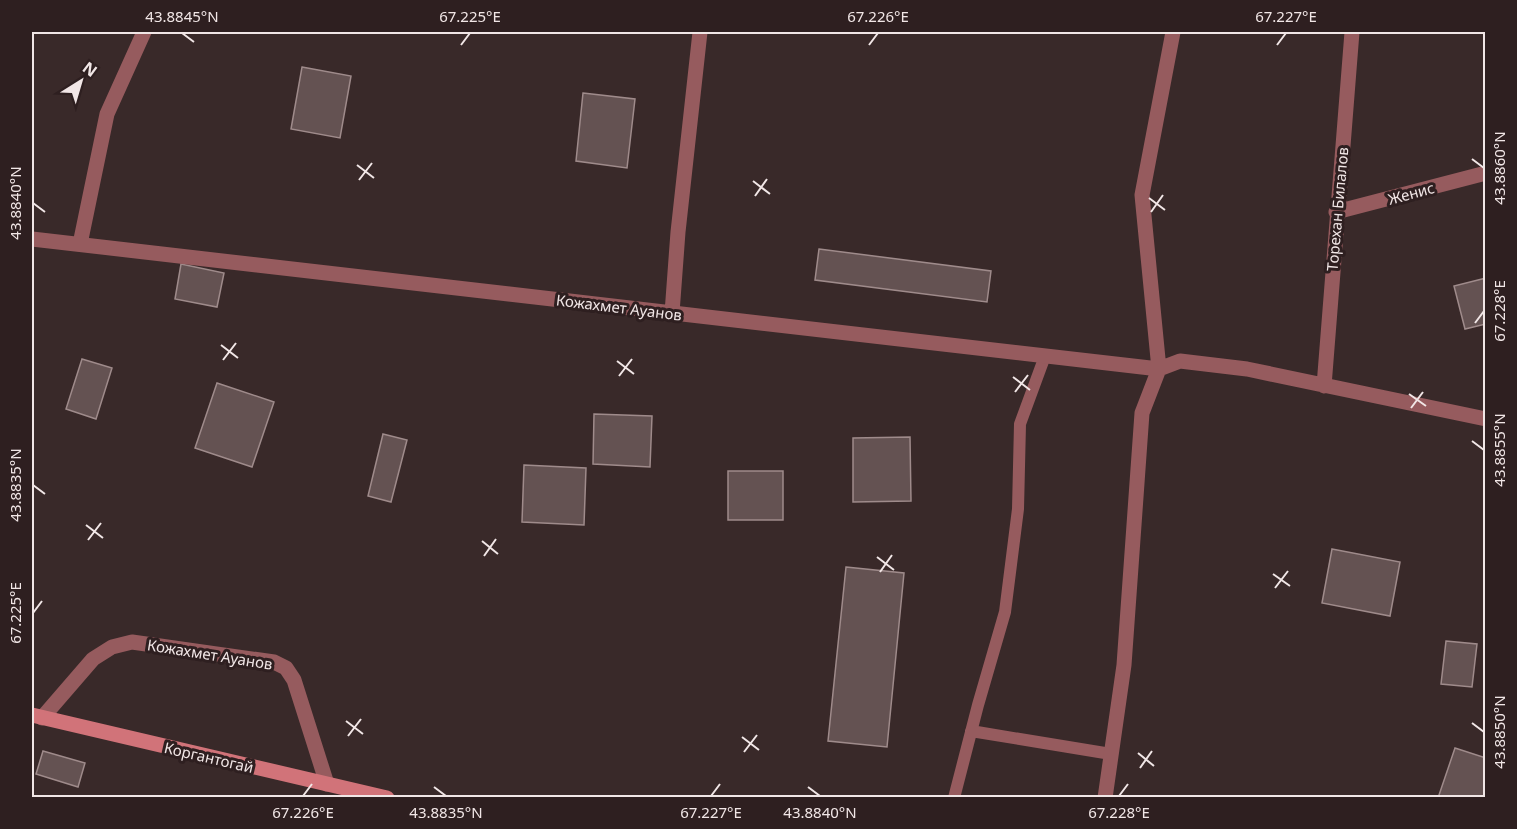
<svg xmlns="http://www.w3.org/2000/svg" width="1517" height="829" font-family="'Noto Sans',sans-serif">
  <rect width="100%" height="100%" fill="#392929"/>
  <path fill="#645252" stroke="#9f8b8b" stroke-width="1.5" d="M302,67l49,9 -11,62 -49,-9z
    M583,93l52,6 -8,69 -51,-7z
    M819,249l172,22 -4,31 -172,-22z
    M181,264l43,9 -7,34 -42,-8z
    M1486,278v46l-21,5 -11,-43z
    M82,359l30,9 -16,51 -30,-10z
    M217,383l57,19 -22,65 -57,-19z
    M594,414l58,2 -2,51 -57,-3z
    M383,434l24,6 -16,62 -23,-6z
    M910,437l1,64 -58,1v-64z
    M524,465l62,3 -2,57 -62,-3z
    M728,471h55v49h-55z
    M1332,549l68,13 -10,54 -68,-13z
    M846,567l58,6 -17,174 -59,-6z
    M1446,641l31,3 -5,43 -31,-3z
    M1455,748l31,10v40h-48z
    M43,751l42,12 -7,24 -42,-13z"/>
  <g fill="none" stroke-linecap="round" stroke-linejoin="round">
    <path stroke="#965b5e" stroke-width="12" d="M971,731l140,23
      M954,798l24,-93 27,-93 13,-103 2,-85 25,-68"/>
    <path stroke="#965b5e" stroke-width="15" d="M1336,212l150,-39
      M32,239l1127,130 -17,-174 31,-163
      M80,244l27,-130 37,-82
      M672,313l6,-81 22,-200
      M1324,386l28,-354
      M42,718l51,-59 19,-12 20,-5 142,20 12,6 8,12 33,104
      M1105,798l19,-133 18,-252 17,-44 21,-8 67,8 239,50"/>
    <path stroke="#d17379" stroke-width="15" d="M32,715l355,83"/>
  </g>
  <path fill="none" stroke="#f1e6e6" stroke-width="2" d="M182,33l12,9M461,45l9,-12M869,45l9,-12M1277,45l9,-12M1472,159l12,9M357,165l17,13M359,180l13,-17M753,181l17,13M755,196l12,-17M1149,198l16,12M33,203l12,9M1151,212l12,-17M1475,323l9,-12M221,345l17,13M223,360l13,-17M617,361l17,13M619,376l13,-17M1013,377l17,13M1015,392l13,-17M1409,394l17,12M1411,408l12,-16M1472,441l12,9M33,485l12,9M86,525l17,13M88,540l13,-17M482,541l16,13M484,556l12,-17M877,557l17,13M880,572l12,-17M1273,574l17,12M1275,588l13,-17M33,613l9,-12M346,721l17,13M1472,723l12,9M348,736l13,-17M742,737l17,13M744,752l13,-17M1138,753l16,13M1140,768l12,-17M434,787l12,9M808,787l12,9M303,796l9,-12M711,796l9,-12M1119,796l9,-12"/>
  <g text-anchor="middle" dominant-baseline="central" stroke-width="6" stroke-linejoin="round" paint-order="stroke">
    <g font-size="15" fill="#f1e6e6" stroke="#2e1f20">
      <text transform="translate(1411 193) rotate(-15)">Женис</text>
      <text transform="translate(1337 209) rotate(-85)">Торехан Билалов</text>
      <text transform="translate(619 307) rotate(7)">Кожахмет Ауанов</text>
      <text transform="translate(210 654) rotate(9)">Кожахмет Ауанов</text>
      <text transform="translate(209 757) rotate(13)">Коргантогай</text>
    </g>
  </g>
  <rect width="1517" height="829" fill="none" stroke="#2e1f20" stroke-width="66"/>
  <g transform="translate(81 81) rotate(37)" stroke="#2e1f20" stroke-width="4.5" paint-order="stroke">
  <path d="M0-4.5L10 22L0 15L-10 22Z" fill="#f1e6e6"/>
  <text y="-9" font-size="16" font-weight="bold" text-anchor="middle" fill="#f1e6e6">N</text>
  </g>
  <rect x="33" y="33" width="1451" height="763" fill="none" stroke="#f1e6e6" stroke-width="2"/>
  <g font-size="15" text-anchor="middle" fill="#f1e6e6">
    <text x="182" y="22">43.8845°N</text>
    <text x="470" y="22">67.225°E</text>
    <text x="878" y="22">67.226°E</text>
    <text x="1286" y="22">67.227°E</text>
    <text transform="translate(1500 168) rotate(-90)" y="5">43.8860°N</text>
    <text transform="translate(16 203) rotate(-90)" y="5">43.8840°N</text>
    <text transform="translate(1500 311) rotate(-90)" y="5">67.228°E</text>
    <text transform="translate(1500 450) rotate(-90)" y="5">43.8855°N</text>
    <text transform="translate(16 485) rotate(-90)" y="5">43.8835°N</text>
    <text transform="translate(16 613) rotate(-90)" y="5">67.225°E</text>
    <text transform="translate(1500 732) rotate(-90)" y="5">43.8850°N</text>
    <text x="303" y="818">67.226°E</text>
    <text x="446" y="818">43.8835°N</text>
    <text x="711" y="818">67.227°E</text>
    <text x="820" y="818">43.8840°N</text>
    <text x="1119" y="818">67.228°E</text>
  </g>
</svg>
